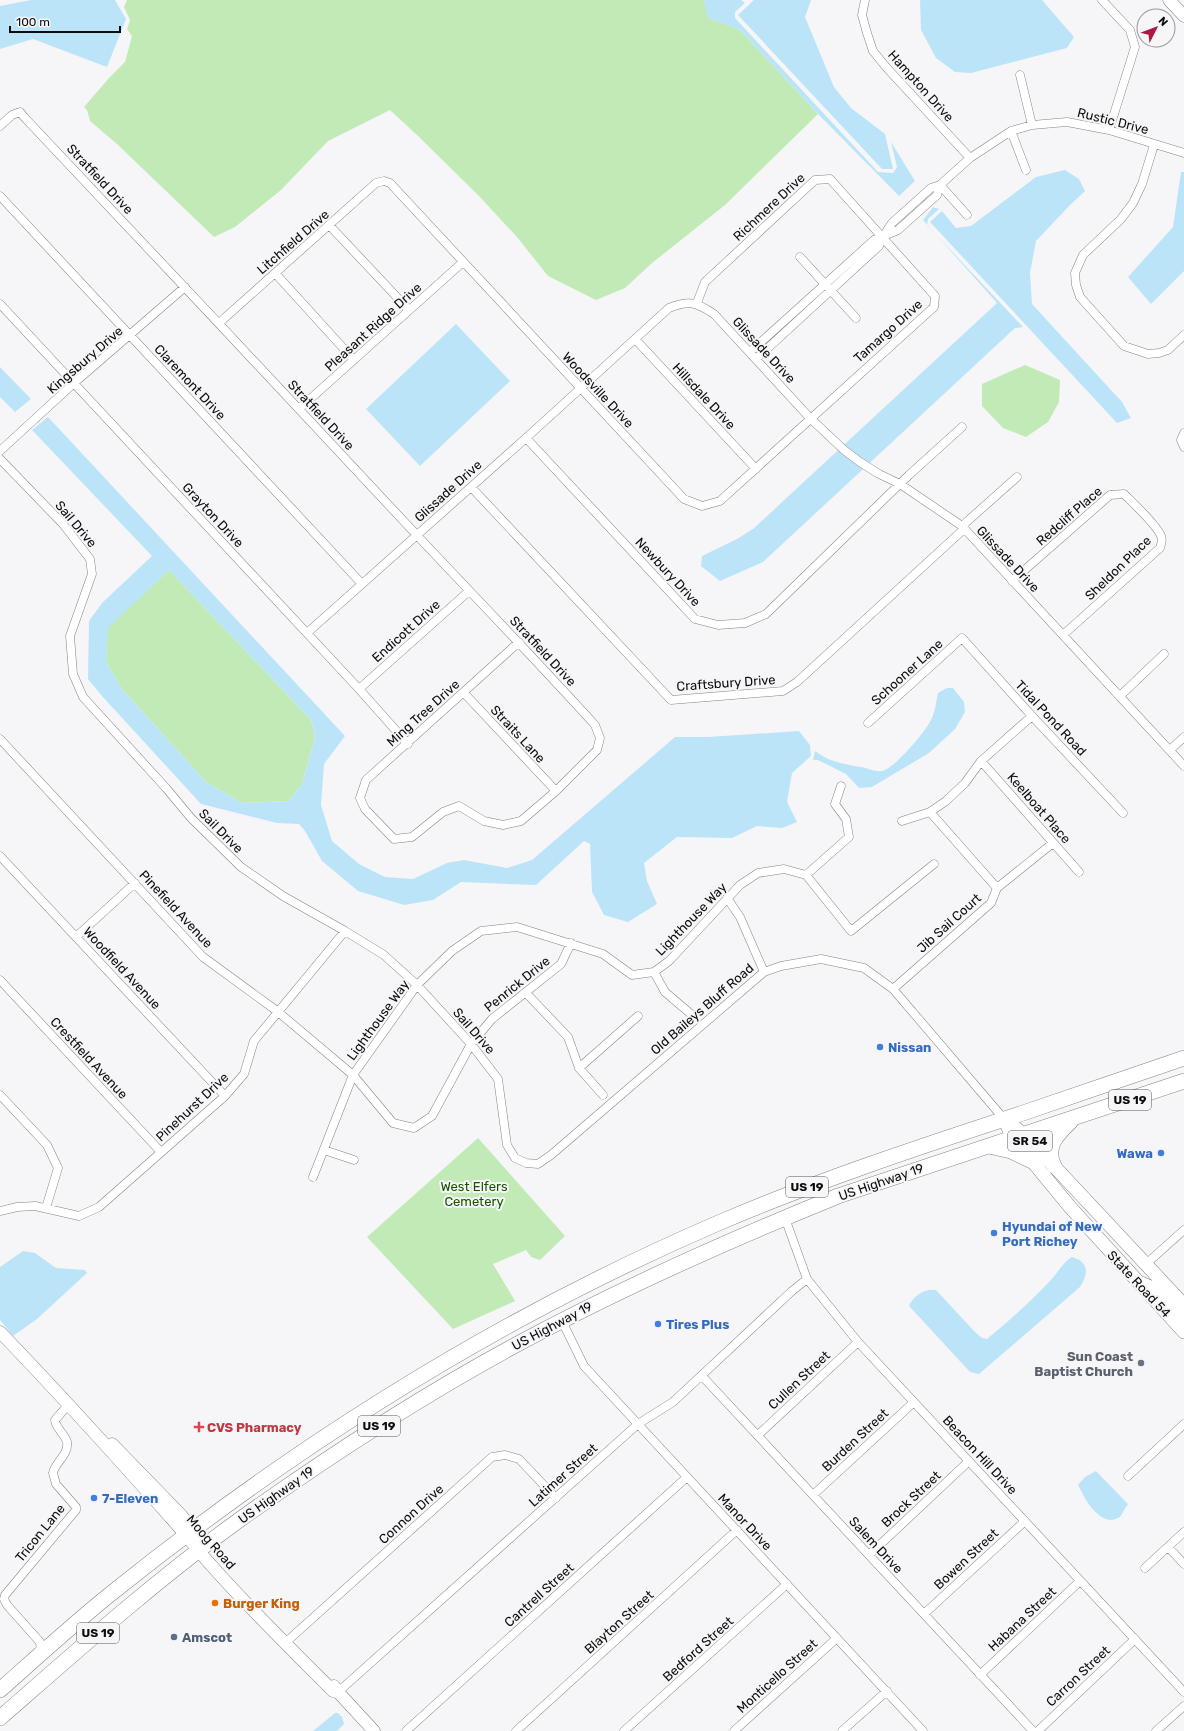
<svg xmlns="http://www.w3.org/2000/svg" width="1184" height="1731" font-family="Rubik,sans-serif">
  <rect width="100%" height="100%" fill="#f6f6f8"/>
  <path fill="#c1eab6" d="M127,0h577l5,18 31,12 78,84 -93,91 -73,58 -27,25 -29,12 -48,-24 -31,-39 -39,-42 -60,-59 -28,-26 -62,31 -47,49 -46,37 -21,10 -97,-93 -27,-23 -3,-11 -3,-3 26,-30 15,-15 7,-26 -5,-7 3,-9 -6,-13z
    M1025,365l35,15 -1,22 -11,20 -22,15 -23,-9 -21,-22v-22z
    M169,570l142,150 4,17 -13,47 -13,17 -47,2 -36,-21 -84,-93 -16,-27 1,-34z
    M478,1138l87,98 -25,24 -9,-3 -5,-7 -33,14 22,37 -62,28 -86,-92z"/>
  <path fill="#bce4f8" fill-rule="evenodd" d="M31,0h84l11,19 -19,48 -74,-28 -33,10v-43z
    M704,0h37l4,3 -10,9v6l143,154 15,1 4,-6 -6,-25 24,39 -16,15 -81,-82 -78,-84 -32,-12z
    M754,0h57l-6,17 29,70 17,21 34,26 8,35h-11l-144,-154z
    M920,0h122l32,37 -7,11 -96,25 -16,-1 -19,-14 -15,-28z
    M1065,170l14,9 6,12 -15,14 -34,36 -6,32 2,31 90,98 9,16 -14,5 -187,-201 12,-11 14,17 15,-2 65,-49z
    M1181,172h3v99l-33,33 -23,-27 45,-50z
    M933,207l6,2 -11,10 -1,6 96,102 -8,1 -252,234 -43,19 -19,-15 1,-10 35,-17 16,-10 244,-226 -74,-83z
    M456,324l54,57 -90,85 -54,-57z
    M0,367l31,32 -16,13 -15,-15z
    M48,417l297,319 -21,28 -3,41 11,36 27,23 26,13 28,2 34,-16 17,-3 43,8 25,-8 143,-123h33l91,-6 11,14 1,11 -19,17 -5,29 10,20 -15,6 -25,-2 -25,12 -55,-1 -33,26 3,18 10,23 -29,18 -24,-7 -12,-23 -2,-48 -6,-3 -48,44 -75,-3 -28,18 -29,5 -46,-14 -36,-30 -17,-30 -6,-7 -22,-1 -76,-19 -99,-108 -14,-17 1,-58 13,-18 50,-47 -120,-126zM169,570l142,150 4,17 -13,47 -13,17 -47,2 -36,-21 -84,-93 -16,-27 2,-34z
    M947,688h6l11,14 1,10 -10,17 -26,24 -57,34 -13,1 -13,-14 -28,-14h-5l2,-9c14,11 29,13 46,16 7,1 14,5 21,4 13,-3 43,-39 49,-51 4,-8 5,-17 7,-27z
    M23,1251l12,2 21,15 29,2 2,3 -50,46 -24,17 -13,-16v-53z
    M1072,1257c18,5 16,18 8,30l-101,87 -9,-2 -61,-66c4,-10 16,-18 27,-16l39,42 7,6 5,1c22,-18 43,-37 62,-57 8,-8 14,-20 23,-25z
    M1096,1471l32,33 -8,13c-3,1 -6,3 -9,3 -16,-1 -27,-23 -33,-35l7,-8z
    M335,1713h3l4,4 2,7 -7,7h-24z"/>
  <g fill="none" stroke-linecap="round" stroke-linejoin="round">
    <g stroke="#838385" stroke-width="9">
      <path id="street" d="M865,0l-3,15 5,18 6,18 13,16 84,91
        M1102,0l28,30 5,17 -26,83
        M1020,75l12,50
        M0,126l12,-11 8,-3 5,6c130,137 258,274 387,412 61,65 123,129 183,195l5,13 -3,12 -41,41 -35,30 -18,4 -19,-4 -25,-15 -16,6 -31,25 -18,2 -29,-30 -5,-11 6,-18 153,-138
        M1011,131l15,39
        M1154,145l-12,39 -9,19 -12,16 -38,36 -8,18 1,12 4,12 44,49 24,8 11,-1 9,-3 16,-15
        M940,185l27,30
        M0,196l362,388
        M330,226l79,84
        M800,257l56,61
        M275,273l79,87
        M0,304l359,385 49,55
        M219,323l157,-140 8,-2 6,2 294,316 18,7 18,-5 214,-194 1,-11 -105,-117 -15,1 -110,102 -8,21
        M635,339l121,130
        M750,352l124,-112 24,-10 39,-35 3,-10
        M756,359l123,-113 4,-9 9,-14 39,-35 9,-3 30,-27 41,-27 21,-6 35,-3 42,8 75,23
        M299,409l164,-147
        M1184,433l-3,7 3,7
        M526,438l169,181 23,6 27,-2 21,-9 143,-139 53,-48
        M0,451l74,-68 111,-96
        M0,459l63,65 27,35 2,15 -22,62 3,38 10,23 83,91 25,30 50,49 42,29 62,35 39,24 33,30 54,59 27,35 9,66 8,13 11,5 12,1 13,-9 213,-183 17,-6 40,-7 43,9 29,21 111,130
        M471,487l200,213 112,-9 14,-9 167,-153
        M962,526l55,-49
        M1012,581l98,-86 14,-1c9,9 33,31 37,42 2,5 0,8 -1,12l-97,87
        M307,633l219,-195 143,-130c20,-8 27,-6 45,6l96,104 34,32 16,12 19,12 21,10 62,42 222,240
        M359,689l110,-98
        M464,693l92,98
        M1120,696l44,-42
        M868,723l94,-85 70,78 91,97
        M0,739l203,218 74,54 76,64 40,48 21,5 18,-12 39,-72 21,-25 69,-55 10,-21
        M1170,750l14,-13
        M981,761l98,111
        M930,812l67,76
        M902,821l28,-9 16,-11 19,-18 16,-22 51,-45
        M0,856l225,240
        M806,875l43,-38 -3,-18 -11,-15 6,-18
        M727,898l13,19 24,55
        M76,937l59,-54
        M654,972l11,20 27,23
        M0,980l161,172
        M893,989l98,-86 6,-15 56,-45
        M526,993l42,44 11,31 24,27
        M579,1068l59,-52
        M0,1095l47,50 11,23 -12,40
        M324,1150l30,10
        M313,1177l40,-102 64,-90 35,-34 29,-20 36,-4 86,27 29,21 22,-3 15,-11 71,-76 18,-12 26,-4 22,6 45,56 83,-67
        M0,1211l17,-4 18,-1 44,10 20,-9 126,-111 19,-22 10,-33 91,-110
        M785,1218l22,61 51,63 326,350
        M1146,1264l38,-34
        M562,1321l22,45 339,365
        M702,1376l331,355
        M758,1435l100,-93
        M1128,1476l56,-52
        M813,1495l101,-93
        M1168,1547l16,17
        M869,1555l100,-94
        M1145,1568l39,-36
        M924,1614l101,-93
        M285,1643l207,-186 13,-2 14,4 37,39
        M41,1653l-1,-11 -33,-37 -3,-6 1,-4 71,-85v-3l-20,-23 -3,-11c2,-11 16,-18 14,-31 -2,-8 -11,-13 -12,-22l14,-16
        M980,1675l100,-94
        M338,1692l300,-268 35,-22 119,-111 15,-12
        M406,1731l281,-254
        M516,1731l221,-201
        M624,1731l163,-147
        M734,1731l103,-93
        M842,1731l45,-40
        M1038,1731l97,-92
        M1156,1731l28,-25"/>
    </g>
    <g stroke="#838385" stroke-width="13">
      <path id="secondary" d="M1169,0l15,16
        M0,1332c58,60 114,122 170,185 14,15 27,33 41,48 39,44 81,85 122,126l5,1
        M112,1444l69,71 16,21
        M334,1686l4,6 36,39"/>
    </g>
    <g stroke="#838385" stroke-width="14">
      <path id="primary" d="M1004,1119l9,19 57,69 114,125
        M1016,1128l38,38 130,139
        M1141,1283l16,7 27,27"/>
    </g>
    <g stroke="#838385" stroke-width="16">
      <path id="highway" d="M989,1146l22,5 21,10
        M1054,1166c-10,-20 4,-32 17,-45
        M0,1690c36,-32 71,-64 108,-94 186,-150 388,-277 608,-372 100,-43 203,-77 307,-111 54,-18 107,-37 161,-55
        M0,1718c79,-69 157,-139 242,-200 87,-62 176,-120 270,-171 105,-57 215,-106 326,-151l346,-115"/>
    </g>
    <use href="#street" stroke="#fff" stroke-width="8"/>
    <use href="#secondary" stroke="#fff" stroke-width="12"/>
    <use href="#primary" stroke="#fff" stroke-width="13"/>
    <use href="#highway" stroke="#fff" stroke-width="15"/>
  </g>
  <g fill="#3f7fe0" stroke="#f6f6f8" stroke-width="1.5">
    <circle cx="880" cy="1047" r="4"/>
    <circle cx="1161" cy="1153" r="4"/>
    <circle cx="994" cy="1233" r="4"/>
    <circle cx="658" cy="1324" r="4"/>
    <circle cx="94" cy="1498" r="4"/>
  </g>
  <circle fill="#6b7280" stroke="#f6f6f8" stroke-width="1.5" cx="1141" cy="1363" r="4"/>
  <path fill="#e0444e" stroke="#f6f6f8" stroke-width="1.5" d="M197 1421h4v4h4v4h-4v4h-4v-4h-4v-4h4z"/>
  <circle fill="#e8710a" stroke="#f6f6f8" stroke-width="1.5" cx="215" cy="1603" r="4"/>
  <circle fill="#5c6f8a" stroke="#f6f6f8" stroke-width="1.5" cx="174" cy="1637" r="4"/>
  <g text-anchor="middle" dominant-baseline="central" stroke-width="4" stroke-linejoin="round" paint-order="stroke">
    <g fill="#f6f6f8" stroke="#525254" stroke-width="1">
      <rect x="1109" y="1090" width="42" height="20" rx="3"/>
      <rect x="1008" y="1131" width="44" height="20" rx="3"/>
      <rect x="786" y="1177" width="42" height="20" rx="3"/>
      <rect x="358" y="1416" width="42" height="20" rx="3"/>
      <rect x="77" y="1623" width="42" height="20" rx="3"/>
    </g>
    <g font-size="12" font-weight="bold" fill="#0c0c0d">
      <text x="1130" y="1100">US 19</text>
      <text x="1030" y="1141">SR 54</text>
      <text x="807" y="1187">US 19</text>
      <text x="379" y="1426">US 19</text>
      <text x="98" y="1633">US 19</text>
    </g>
    <g font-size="13" fill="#0c0c0d" stroke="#f6f6f8">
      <text transform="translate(921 86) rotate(48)">Hampton Drive</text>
      <text transform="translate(1113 121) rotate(14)">Rustic Drive</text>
      <text transform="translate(100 179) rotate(47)">Stratfield Drive</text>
      <text transform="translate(769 207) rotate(-43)">Richmere Drive</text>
      <text transform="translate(293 242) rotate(-41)">Litchfield Drive</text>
      <text transform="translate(373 327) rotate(-42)">Pleasant Ridge Drive</text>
      <text transform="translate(888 331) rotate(-42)">Tamargo Drive</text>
      <text transform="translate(764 350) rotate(47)">Glissade Drive</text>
      <text transform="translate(85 360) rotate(-41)">Kingsbury Drive</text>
      <text transform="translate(190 382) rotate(47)">Claremont Drive</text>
      <text transform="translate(598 390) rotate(47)">Woodsville Drive</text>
      <text transform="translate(704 396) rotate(47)">Hillsdale Drive</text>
      <text transform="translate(321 415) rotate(47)">Stratfield Drive</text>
      <text transform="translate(448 491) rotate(-42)">Glissade Drive</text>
      <text transform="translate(213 515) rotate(47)">Grayton Drive</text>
      <text transform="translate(1069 516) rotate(-41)">Redcliff Place</text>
      <text transform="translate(76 524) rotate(50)">Sail Drive</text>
      <text transform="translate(1008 559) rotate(47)">Glissade Drive</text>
      <text transform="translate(1118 568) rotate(-44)">Sheldon Place</text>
      <text transform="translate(668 572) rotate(47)">Newbury Drive</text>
      <text transform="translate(406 631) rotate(-42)">Endicott Drive</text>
      <text transform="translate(543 651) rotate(47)">Stratfield Drive</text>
      <text transform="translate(907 672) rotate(-42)">Schooner Lane</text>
      <text transform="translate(726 683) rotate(-4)">Craftsbury Drive</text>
      <text transform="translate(423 713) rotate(-42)">Ming Tree Drive</text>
      <text transform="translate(1051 718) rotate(47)">Tidal Pond Road</text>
      <text transform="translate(518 734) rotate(47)">Straits Lane</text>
      <text transform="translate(1039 808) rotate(49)">Keelboat Place</text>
      <text transform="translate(221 831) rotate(45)">Sail Drive</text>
      <text transform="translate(176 909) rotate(47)">Pinefield Avenue</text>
      <text transform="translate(691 919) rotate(-46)">Lighthouse Way</text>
      <text transform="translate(949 923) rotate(-42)">Jib Sail Court</text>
      <text transform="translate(122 968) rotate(47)">Woodfield Avenue</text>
      <text transform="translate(517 984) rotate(-39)">Penrick Drive</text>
      <text transform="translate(702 1009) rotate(-41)">Old Baileys Bluff Road</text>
      <text transform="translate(378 1020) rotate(-54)">Lighthouse Way</text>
      <text transform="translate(474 1031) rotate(49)">Sail Drive</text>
      <text transform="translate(89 1058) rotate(47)">Crestfield Avenue</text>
      <text transform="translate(192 1107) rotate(-43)">Pinehurst Drive</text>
      <text transform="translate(881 1182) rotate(-19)">US Highway 19</text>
      <text transform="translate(1139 1284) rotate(47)">State Road 54</text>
      <text transform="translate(552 1326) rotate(-28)">US Highway 19</text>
      <text transform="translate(799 1380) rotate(-43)">Cullen Street</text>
      <text transform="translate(855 1440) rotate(-43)">Burden Street</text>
      <text transform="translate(980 1455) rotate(47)">Beacon Hill Drive</text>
      <text transform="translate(563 1475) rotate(-42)">Latimer Street</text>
      <text transform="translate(276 1495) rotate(-35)">US Highway 19</text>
      <text transform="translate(911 1499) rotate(-43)">Brock Street</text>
      <text transform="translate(411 1514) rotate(-42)">Connon Drive</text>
      <text transform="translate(745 1522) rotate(47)">Manor Drive</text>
      <text transform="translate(40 1533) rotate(-51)">Tricon Lane</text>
      <text transform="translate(211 1542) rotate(49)">Moog Road</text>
      <text transform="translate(876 1545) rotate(47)">Salem Drive</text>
      <text transform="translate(966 1559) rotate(-43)">Bowen Street</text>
      <text transform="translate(539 1595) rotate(-42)">Cantrell Street</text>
      <text transform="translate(1022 1619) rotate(-43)">Habana Street</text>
      <text transform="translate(619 1622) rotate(-42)">Blayton Street</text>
      <text transform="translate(698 1649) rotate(-42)">Bedford Street</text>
      <text transform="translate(777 1676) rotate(-42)">Monticello Street</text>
      <text transform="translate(1078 1676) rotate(-43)">Carron Street</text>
    </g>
    <g font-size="13" font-weight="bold" fill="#366cbe" stroke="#f6f6f8" text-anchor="start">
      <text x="888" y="1047">Nissan</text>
      <text x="1153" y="1153" text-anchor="end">Wawa</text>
      <text x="1002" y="1226">Hyundai of New<tspan x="1002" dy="15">Port Richey</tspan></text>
      <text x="666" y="1324">Tires Plus</text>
      <text x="102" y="1498">7-Eleven</text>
    </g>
    <g font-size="13" fill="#175200" stroke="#f6f6f8">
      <text x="474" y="1186">West Elfers<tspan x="474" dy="15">Cemetery</tspan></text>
    </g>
    <g font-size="13" font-weight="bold" fill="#5b616d" stroke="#f6f6f8" text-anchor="end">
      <text x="1133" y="1356">Sun Coast<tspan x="1133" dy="15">Baptist Church</tspan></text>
    </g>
    <g font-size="13" font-weight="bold" fill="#be3a42" stroke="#f6f6f8" text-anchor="start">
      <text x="207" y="1427">CVS Pharmacy</text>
    </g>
    <g font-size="13" font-weight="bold" fill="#c56008" stroke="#f6f6f8" text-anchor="start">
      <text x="223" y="1603">Burger King</text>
    </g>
    <g font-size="13" font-weight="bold" fill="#4e5e75" stroke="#f6f6f8" text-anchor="start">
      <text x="182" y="1637">Amscot</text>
    </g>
  </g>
  <g transform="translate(1156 28) rotate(48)"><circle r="19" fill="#f6f6f8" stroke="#98989a"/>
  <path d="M0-3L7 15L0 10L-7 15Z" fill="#ad1840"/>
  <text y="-6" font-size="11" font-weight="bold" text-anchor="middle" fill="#0c0c0d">N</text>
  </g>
  <path d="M10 26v6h110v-6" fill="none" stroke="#0c0c0d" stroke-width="2"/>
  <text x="16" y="26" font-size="12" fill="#0c0c0d" stroke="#f6f6f8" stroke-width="3" paint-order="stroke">100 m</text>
</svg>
